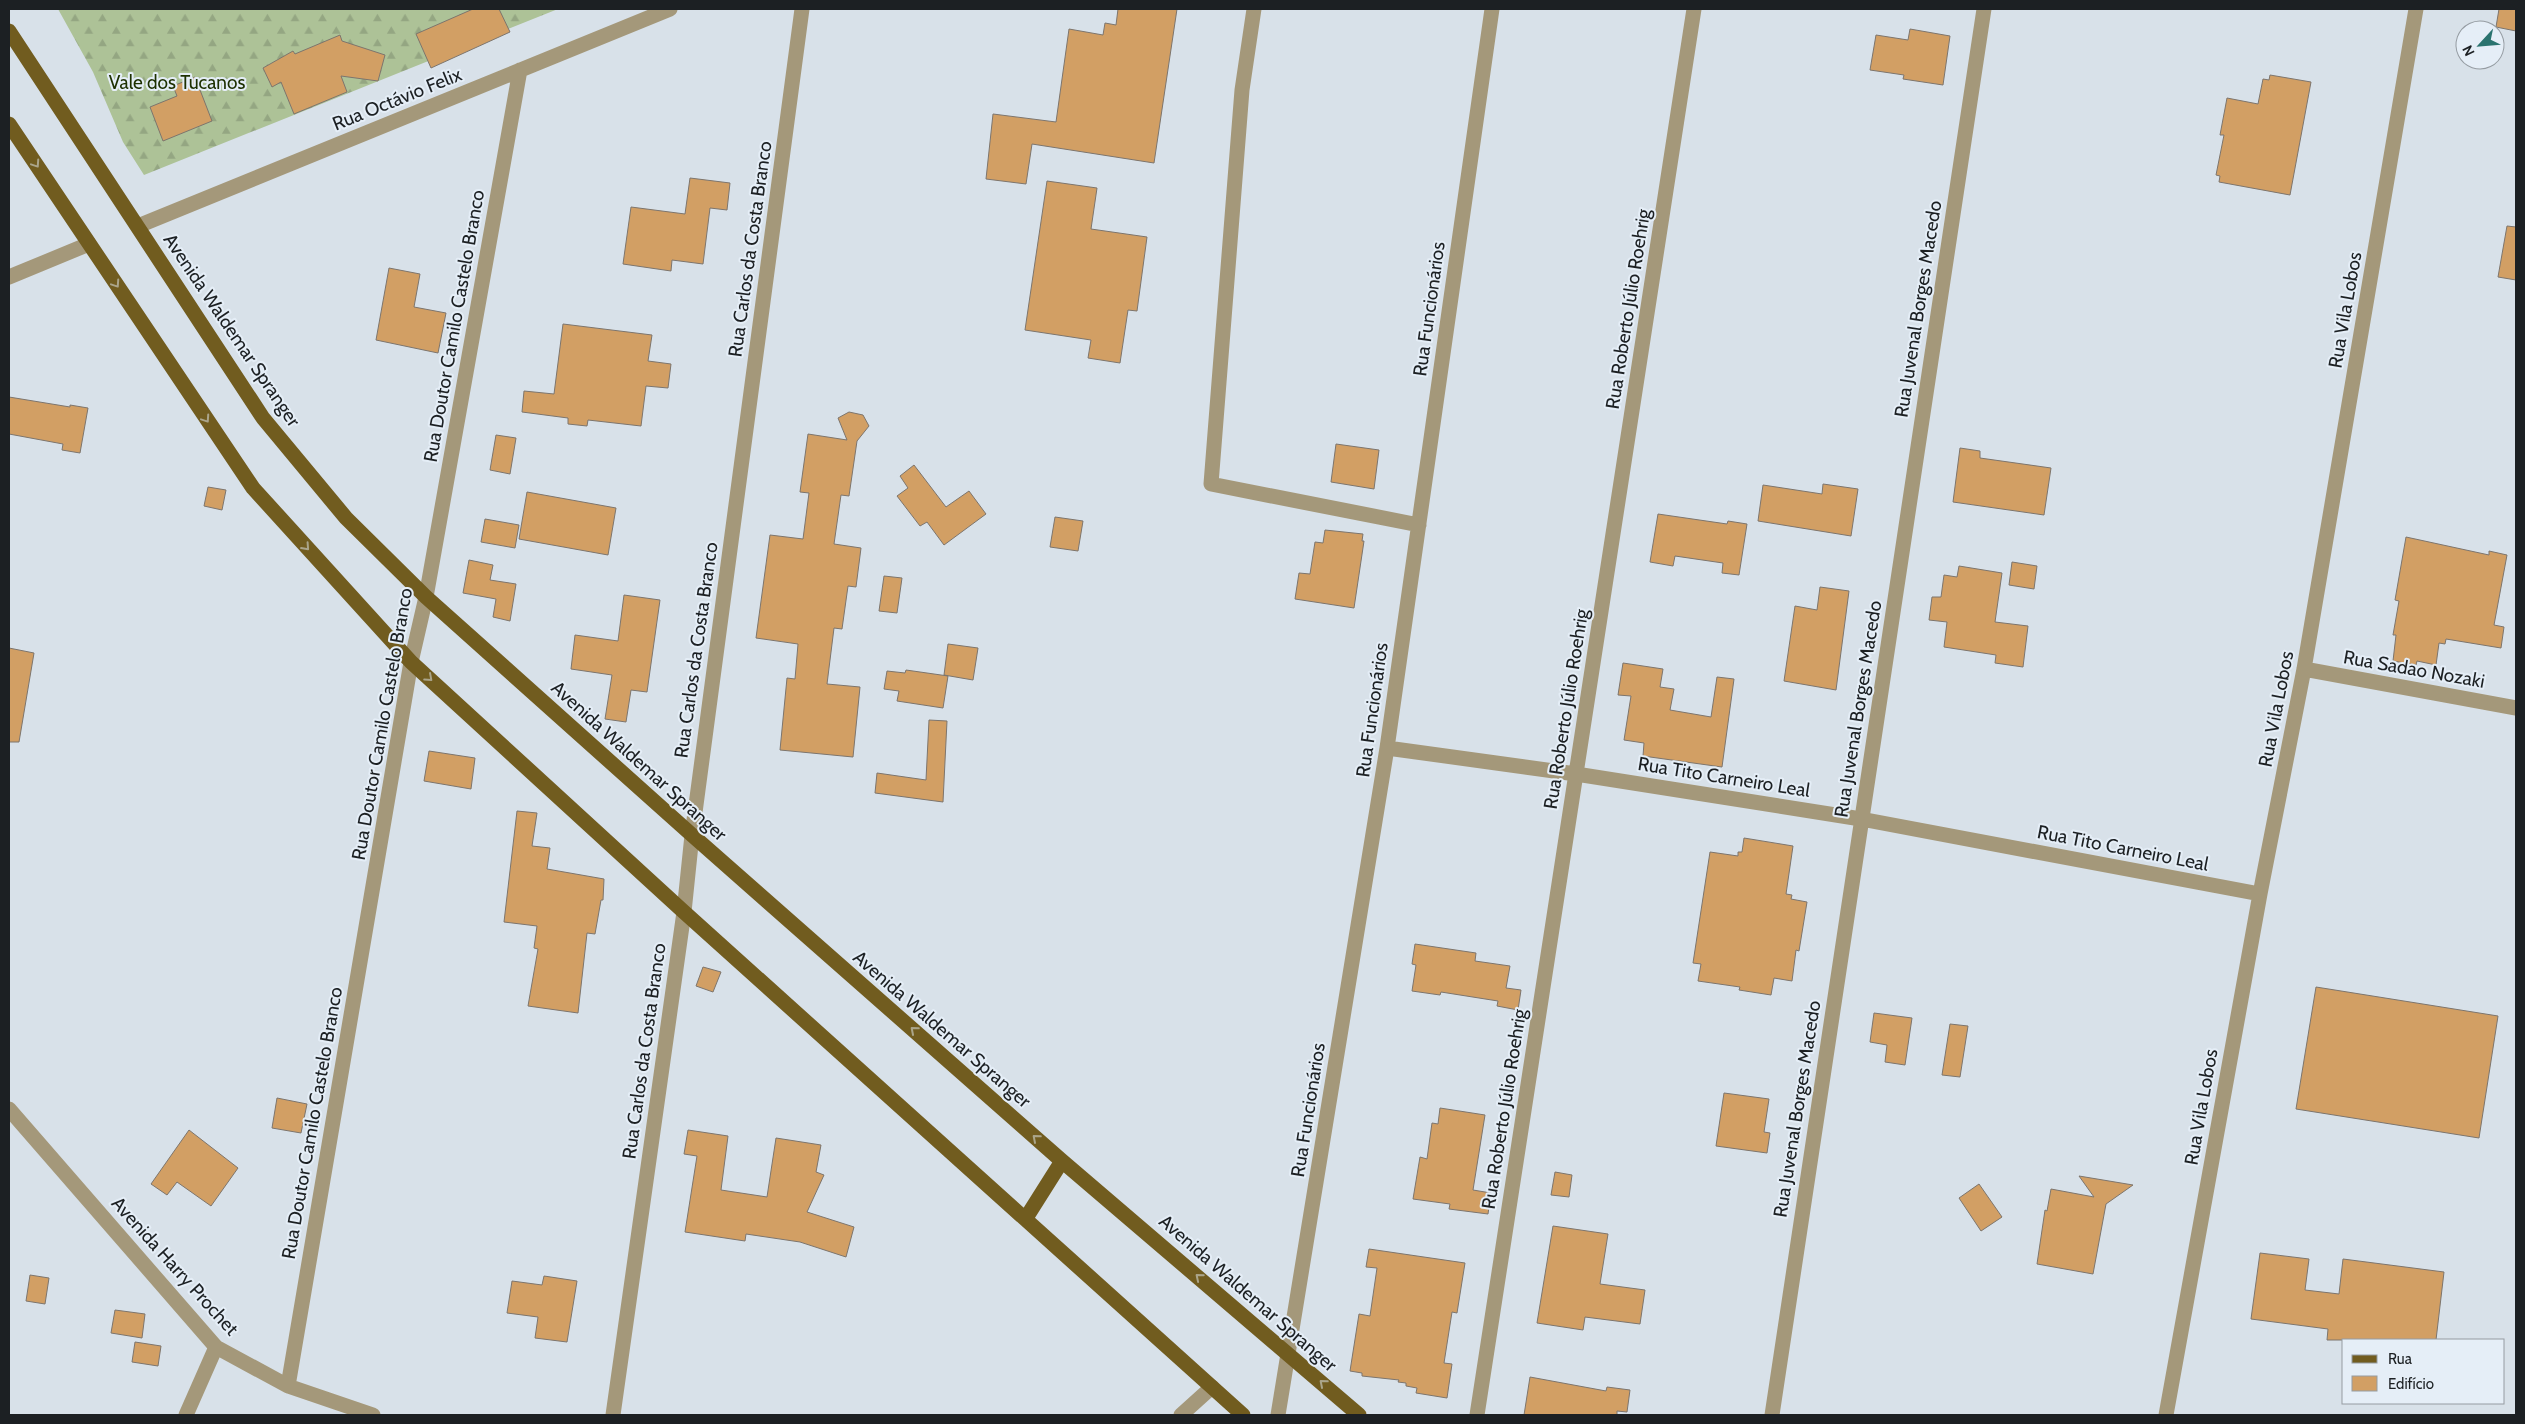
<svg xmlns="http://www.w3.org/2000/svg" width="2525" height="1424" font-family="Cabin,sans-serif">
  <defs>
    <pattern id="forest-firs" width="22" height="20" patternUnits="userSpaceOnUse" patternTransform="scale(1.25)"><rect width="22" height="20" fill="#adc297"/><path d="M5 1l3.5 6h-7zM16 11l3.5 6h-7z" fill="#94a682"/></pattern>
  </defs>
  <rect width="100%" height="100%" fill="#d8e1e9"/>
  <path fill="url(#forest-firs)" d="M58,9h500l-414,166 -21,-33 -30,-70z"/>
  <path fill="#d29f64" stroke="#7d756d" d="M473,9h26l11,23 -79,36 -15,-34z
    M1118,9h59l-23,154 -122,-19 -6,40 -40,-5 7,-65 63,8 13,-93 34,6 2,-12 11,2z
    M2499,9h17v22l-20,-4z
    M1910,29l40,7 -7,49 -40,-6 1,-4 -34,-5 6,-35 32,5z
    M340,35l2,6 43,14 -7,26 -37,-5 6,16 -53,22 -13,-32 -9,5 -9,-19 30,-17 2,3z
    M2270,75l41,7 -21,113 -71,-13 1,-6 -4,-1 8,-40h-4l7,-37 31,6 5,-25 6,1z
    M195,77l17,44 -49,20 -13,-34 27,-11 -4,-10z
    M690,178l40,5 -3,27 -17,-2 -7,56 -31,-4 -1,11 -48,-7 8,-57 54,7z
    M1047,181l50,7 -6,41 56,8 -10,74 -9,-1 -8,53 -32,-5 3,-18 -66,-10z
    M2507,226l9,1v53l-18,-3z
    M389,268l31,6 -6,33 32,6 -8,40 -62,-13z
    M563,324l89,11 -4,26 23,3 -3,24 -22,-2 -5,40 -53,-6 -1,6 -19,-2v-6l-46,-6 2,-21 30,3z
    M9,397l61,10v-2l18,3 -8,45 -18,-3 1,-6 -54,-10z
    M849,412l14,3 6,11 -12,15 -8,55 -8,-1 -7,49 27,4 -5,39 -8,-1 -6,43 -8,-1 -7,56 33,3 -7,70 -73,-7 7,-72 8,1 3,-35 -42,-6 14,-103 33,4 6,-46 -9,-1 8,-58 39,6 -9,-22z
    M496,435l20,3 -6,36 -20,-4z
    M1336,444l43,6 -5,39 -43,-7z
    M1960,448l20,3v7l71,10 -7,47 -91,-13z
    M914,465l32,42 23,-16 17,23 -42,31 -17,-23 -7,4 -23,-30 11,-8 -8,-12z
    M1823,484l35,5 -7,47 -93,-15 5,-36 59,9z
    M208,487l18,3 -4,20 -18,-4z
    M527,492l89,16 -8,47 -89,-16z
    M1658,514l69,10 1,-3 19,3 -8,51 -17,-2 1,-10 -48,-7 -2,10 -23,-4z
    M1055,517l28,4 -5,30 -28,-4z
    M485,519l34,6 -4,23 -34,-6z
    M1325,530l38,4 -1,7h2l-10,67 -59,-9 4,-26 11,1 5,-32 8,1z
    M2406,537l83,18v-4l18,4 -13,70 10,2 -3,21 -55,-9 -1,5 -6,-1 -3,22 -19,-4 -1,4 -23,-4 3,-26h-3l6,-34 -4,-1z
    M469,560l24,5 -3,15 26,4 -6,37 -17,-4 3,-18 -33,-6z
    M2012,562l25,4 -3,23 -25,-4z
    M1959,566l43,7 -7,49 33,4 -5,41 -28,-4 1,-8 -52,-8 3,-25 -18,-2 3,-23h9l3,-22 13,2z
    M884,576l18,2 -5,35 -18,-2z
    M1820,587l29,4 -13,99 -52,-9 11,-75 22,4z
    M624,595l36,5 -13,92 -16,-2 -5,32 -21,-3 7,-44 -41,-6 4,-34 43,6z
    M948,644l30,4 -5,32 -29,-5z
    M9,648l25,5 -15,89h-10z
    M1623,663l40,6 -3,18 14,2 -4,21 41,7 6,-40 17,2 -12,88 -79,-11 1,-13 -20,-3 7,-44 -13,-1z
    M906,670l42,6 -5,32 -46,-7 2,-10 -15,-2 3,-18 18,2z
    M929,720l18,1 -4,81 -68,-9 2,-20 49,7z
    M429,751l46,7 -4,31 -47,-8z
    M517,811l20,2 -5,33 18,2 -3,21 57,10 -1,21h-2l-6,34 -8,-1 -9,80 -50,-7 10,-57 -4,-1 3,-22 -33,-4z
    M1744,838l49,8 -7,48 6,1 -1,4 16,3 -8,49 -3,-1 -4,31 -18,-3 -3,17 -32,-5 1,-3 -42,-6 3,-17 -8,-1 17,-111 28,4v-4h4z
    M1415,944l61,9 -1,8 35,5 -4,22 15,2 -3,20 -21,-4 1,-5 -57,-9 -1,3 -28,-4 4,-26 -4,-1z
    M703,967l18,5 -8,20 -17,-6z
    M2316,987l182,29 -19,122 -183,-29z
    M1874,1013l38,5 -7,47 -20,-3 2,-17 -17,-3z
    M1950,1024l18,2 -8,51 -18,-2z
    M1724,1093l45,6 -5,33 6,1 -3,20 -51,-7z
    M277,1098l30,6 -6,29 -29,-5z
    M1440,1108l45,7 -12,75 18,3 -3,21 -39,-5 1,-5 -37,-5 7,-42 7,2 5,-36 6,1z
    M189,1130l49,38 -27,38 -34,-24 -10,13 -16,-11z
    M688,1130l40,6 -7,54 46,7 9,-59 45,7 -5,27 8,3 -17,37 47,15 -8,30 -46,-15 -54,-8 -1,7 -60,-9 12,-76 -13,-2z
    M1555,1172l17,3 -3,22 -18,-2z
    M2079,1176l54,9 -27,19 -13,70 -56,-10 8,-54 2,1 4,-22 43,8z
    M1979,1184l23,33 -21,14 -22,-33z
    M1553,1226l55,8 -8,50 45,6 -5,34 -55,-7 -2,13 -46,-7z
    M1369,1249l96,14 -8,50 -5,-1 -8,51 8,1 -5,34 -31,-5 1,-5 -11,-2v-3l-8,-1 1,-2 -37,-4v-3l-12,-2 9,-57 11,2 7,-48 -11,-1z
    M2260,1253l49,6 -4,31 34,4 4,-35 101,13 -8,68h-109l1,-11 -77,-10z
    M30,1275l19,3 -4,26 -19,-3z
    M544,1276l33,5 -10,61 -32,-4 3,-21 -31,-4 5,-32 30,4z
    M115,1310l30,4 -3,24 -31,-5z
    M135,1342l26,4 -3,20 -26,-4z
    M1530,1377l76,14 1,-4 23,3 -3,22 -10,-1v4h-93z"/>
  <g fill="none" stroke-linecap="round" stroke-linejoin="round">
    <path stroke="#a4987a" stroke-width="15" d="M1254,9l-12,81 -31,394 208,41
      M138,226l532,-217
      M9,277l80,-33
      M2304,669l212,39
      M1387,748l189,26 285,45 399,75
      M9,1109l207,238 72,39 85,29
      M288,1386l123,-724 15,-65 94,-527
      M186,1415l30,-68
      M613,1415l71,-503 8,-77 110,-826
      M1181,1415l31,-28
      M1278,1415l109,-667 105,-739
      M1477,1415l217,-1406
      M1772,1415l212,-1406
      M2166,1415l94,-521 44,-225 112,-660"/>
    <path stroke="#715c1f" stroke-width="15" d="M9,31l254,387 83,100 80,79 266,238 370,326 297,254
      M9,124l244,364 158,174 273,250 559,503
      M1026,1218l36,-57"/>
  </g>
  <defs><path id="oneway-chevron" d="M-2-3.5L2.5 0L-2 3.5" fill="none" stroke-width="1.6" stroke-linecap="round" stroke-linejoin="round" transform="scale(1.25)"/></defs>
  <g stroke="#aba58b">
    <use href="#oneway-chevron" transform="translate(36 164) rotate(56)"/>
    <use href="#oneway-chevron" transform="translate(116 284) rotate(56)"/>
    <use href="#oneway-chevron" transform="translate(206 419) rotate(56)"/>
    <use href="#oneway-chevron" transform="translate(306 547) rotate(48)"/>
    <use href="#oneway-chevron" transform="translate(429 678) rotate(42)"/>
    <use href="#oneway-chevron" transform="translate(914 1030) rotate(-139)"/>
    <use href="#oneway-chevron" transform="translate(1036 1138) rotate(-139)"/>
    <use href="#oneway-chevron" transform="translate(1199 1277) rotate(-140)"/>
    <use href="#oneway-chevron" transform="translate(1323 1383) rotate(-139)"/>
  </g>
  <g text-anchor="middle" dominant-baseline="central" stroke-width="4" stroke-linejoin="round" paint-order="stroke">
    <g font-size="19" fill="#1d3000" stroke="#e5eef7">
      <text x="177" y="82">Vale dos Tucanos</text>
    </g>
    <g font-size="19" fill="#1c2023" stroke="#e5eef7">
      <text transform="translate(397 99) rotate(-22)">Rua Octávio Felix</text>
      <text transform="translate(750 249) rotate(-82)">Rua Carlos da Costa Branco</text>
      <text transform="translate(1429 309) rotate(-82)">Rua Funcionários</text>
      <text transform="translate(1628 309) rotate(-81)">Rua Roberto Júlio Roehrig</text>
      <text transform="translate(1918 309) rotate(-81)">Rua Juvenal Borges Macedo</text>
      <text transform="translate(2345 310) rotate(-80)">Rua Vila Lobos</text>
      <text transform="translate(454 326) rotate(-80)">Rua Doutor Camilo Castelo Branco</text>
      <text transform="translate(232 330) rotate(56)">Avenida Waldemar Spranger</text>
      <text transform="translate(696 650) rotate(-82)">Rua Carlos da Costa Branco</text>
      <text transform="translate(2414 669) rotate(10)">Rua Sadao Nozaki</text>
      <text transform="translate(1566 709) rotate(-81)">Rua Roberto Júlio Roehrig</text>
      <text transform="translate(1858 709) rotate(-81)">Rua Juvenal Borges Macedo</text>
      <text transform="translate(2276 709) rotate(-79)">Rua Vila Lobos</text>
      <text transform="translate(1372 710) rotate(-82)">Rua Funcionários</text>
      <text transform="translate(382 724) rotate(-80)">Rua Doutor Camilo Castelo Branco</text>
      <text transform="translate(639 761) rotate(42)">Avenida Waldemar Spranger</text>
      <text transform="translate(1724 777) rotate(9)">Rua Tito Carneiro Leal</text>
      <text transform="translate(2123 848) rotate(11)">Rua Tito Carneiro Leal</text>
      <text transform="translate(942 1029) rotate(41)">Avenida Waldemar Spranger</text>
      <text transform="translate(644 1051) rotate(-82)">Rua Carlos da Costa Branco</text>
      <text transform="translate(2201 1107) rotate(-80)">Rua Vila Lobos</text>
      <text transform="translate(1504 1109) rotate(-81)">Rua Roberto Júlio Roehrig</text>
      <text transform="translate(1797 1109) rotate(-81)">Rua Juvenal Borges Macedo</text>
      <text transform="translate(1308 1110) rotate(-81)">Rua Funcionários</text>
      <text transform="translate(312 1123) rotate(-80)">Rua Doutor Camilo Castelo Branco</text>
      <text transform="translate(175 1266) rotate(48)">Avenida Harry Prochet</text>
      <text transform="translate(1248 1293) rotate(41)">Avenida Waldemar Spranger</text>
    </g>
  </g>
  <rect width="2525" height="1424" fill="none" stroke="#1c2023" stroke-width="20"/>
  <rect x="2342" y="1339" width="162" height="65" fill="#e5eef7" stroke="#959ca2"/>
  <rect x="2352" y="1355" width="25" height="8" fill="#715c1f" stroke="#959ca2"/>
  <text x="2388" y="1364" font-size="15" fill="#1c2023">Rua</text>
  <rect x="2352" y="1376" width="25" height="15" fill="#d29f64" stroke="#959ca2"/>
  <text x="2388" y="1389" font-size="15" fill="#1c2023">Edifício</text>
  <g transform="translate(2480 45) rotate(244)"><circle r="24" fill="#e5eef7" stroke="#959ca2"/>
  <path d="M0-4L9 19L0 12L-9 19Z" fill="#2a736f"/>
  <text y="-8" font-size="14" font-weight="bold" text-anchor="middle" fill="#1c2023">N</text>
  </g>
</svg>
